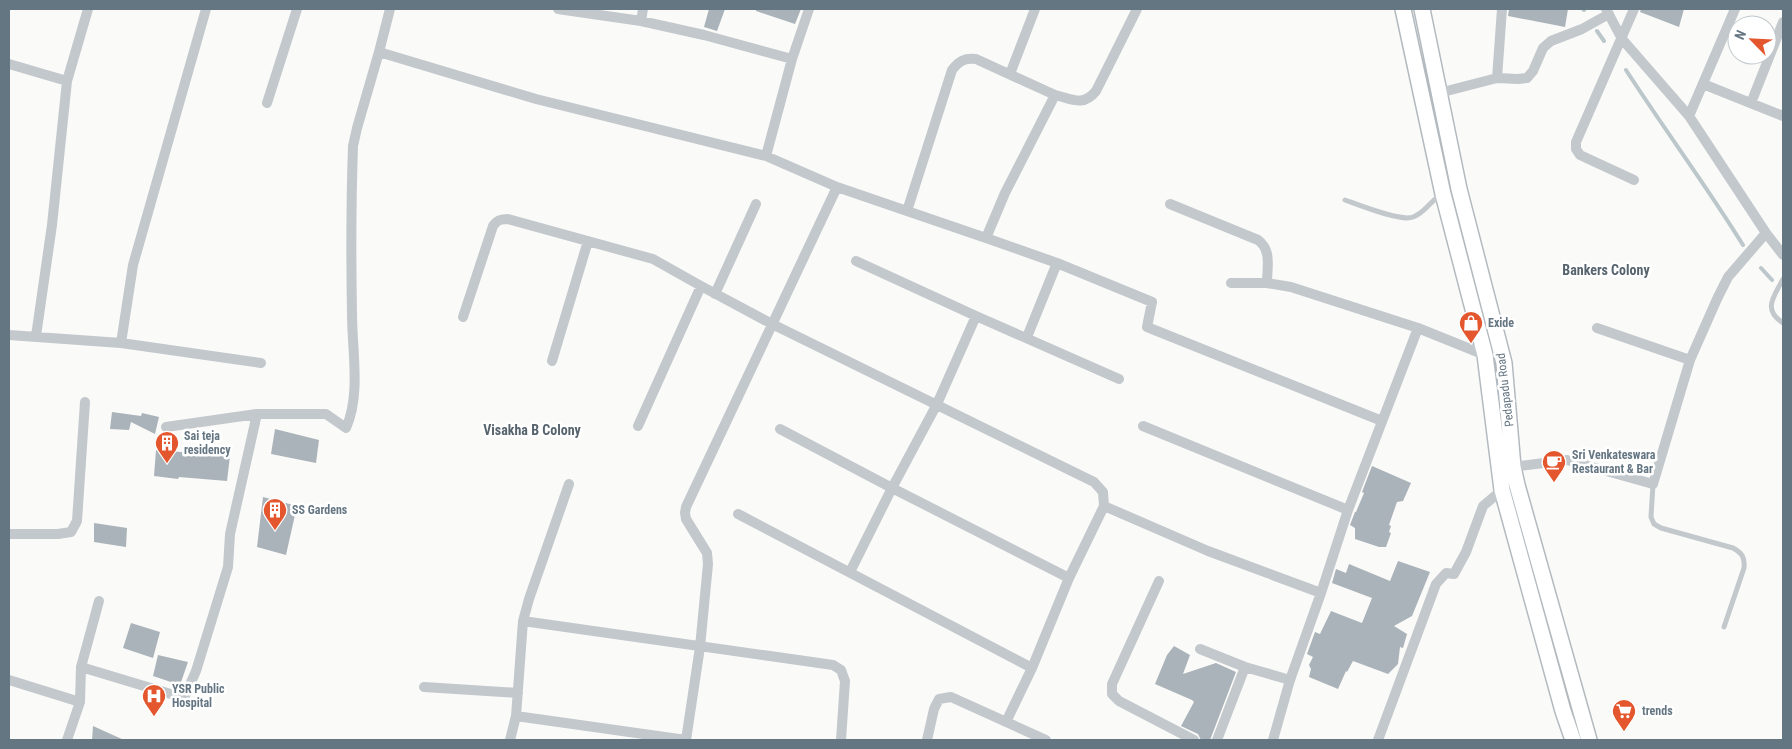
<svg xmlns="http://www.w3.org/2000/svg" width="1792" height="749" font-family="'Roboto Condensed',sans-serif">
  <rect width="100%" height="100%" fill="#fafaf8"/>
  <g fill="none" stroke-linecap="round" stroke-linejoin="round">
    <path stroke="#bbc7cb" stroke-width="4" d="M1583,9l1,1
      M1597,31l7,10
      M1626,70c38,59 80,115 117,175
      M1761,268l11,12"/>
  </g>
  <path fill="#aab3b9" d="M709,9h16l-8,22 -13,-4z
    M756,9h45l-6,15 -39,-13z
    M1509,9h59l-3,18 -57,-11z
    M1641,9h43l-5,18 -39,-15z
    M112,412l29,4 1,-3 17,4 -4,17 -24,-12 -2,8 -19,-1z
    M275,429l44,11 -3,23 -45,-9z
    M156,450l74,6 -3,25 -48,-4 -1,2 -24,-3z
    M1372,466l39,17 -8,18 -6,1 -8,23 2,1 -2,6 2,1 -5,14h-7l-24,-8v-11l-5,-3 5,-13h1l8,-19 -2,-1z
    M263,497l34,9 -11,49 -29,-8z
    M94,523l33,5 -1,19 -32,-5z
    M1398,561l32,11 -18,44 -18,10 13,8 -4,14 -3,-1 -2,17 -10,10 -35,-13 -6,11 -1,-1 -8,18 -29,-12 2,-8 -2,-4 4,-8 -6,-3 8,-22 5,2 11,-23 31,12 10,-25 -40,-15 4,-14 10,4 3,-9 41,17z
    M131,623l29,9 -7,26 -30,-10z
    M1174,646l16,9 -7,19 33,-11 20,9 -26,68h-9l-3,-6 -17,-8 13,-24 -2,-2 -37,-16 12,-29z
    M158,655l30,7 -8,23 -27,-9z
    M93,726l31,14h-32z"/>
  <g fill="none" stroke-linecap="round" stroke-linejoin="round">
    <g stroke="#b3babf" stroke-width="18">
      <path id="secondary" d="M1403,9l40,185 42,161 17,135 61,221 10,29
        M1422,9l37,180 45,174 9,104 4,18 72,255"/>
    </g>
    <path stroke="#c3c8cc" stroke-width="5" d="M1345,200c14,5 56,22 68,17 12,-4 17,-16 28,-22
      M1783,279c-9,18 -21,30 0,44
      M1653,484l-2,33 3,7 7,4 72,20c9,5 12,9 11,20l-20,59"/>
    <path stroke="#c3c8cc" stroke-width="10" d="M390,9l-11,43 157,47 230,57 71,31
      M558,9l83,12 63,14 88,24
      M1606,9l16,30 67,77 77,117 17,22
      M641,21l2,-12
      M9,64l58,17
      M1010,74l25,-65
      M1497,78l5,-69
      M1703,84l80,32
      M1439,93l58,-15 21,1 9,-1 6,-7 10,-23 8,-7 31,-12 27,-15
      M1055,95c17,4 28,12 41,-4l41,-82
      M267,103l30,-94
      M1751,103l32,-81
      M1689,116l46,-107
      M766,156l26,-97 17,-50
      M1634,180l-54,-25 -4,-6v-7l58,-133
      M1170,204l88,36c14,10 9,28 9,43
      M986,238l-79,-27 45,-141c7,-9 12,-12 24,-11l79,36 -50,98 -19,45 71,25 -30,74
      M1057,263l95,39 -5,25 235,94
      M1231,283h36l24,4 127,41 -70,182 -27,83 -31,87 -17,60
      M715,294l41,-90
      M976,316l143,63
      M463,317l30,-91c4,-6 8,-7 15,-7l145,40 48,27 71,38 322,158 9,10 1,14 104,45 113,42
      M1418,328l67,27
      M1597,328l93,32
      M9,335l112,8 12,-78 73,-256
      M36,336l16,-111 15,-144 21,-72
      M121,343l140,20
      M552,361l36,-120
      M638,426l63,-140
      M1143,426l205,84
      M166,427l91,-13h69l20,14c15,-33 6,-78 6,-114 -1,-56 -1,-112 1,-168l4,-18 22,-76
      M780,429l112,59 177,90
      M1513,467l54,-7 86,24 37,-124 27,-61 11,-22 38,-44
      M738,514l294,154
      M9,534h49l13,-2 6,-11 8,-119
      M850,572l42,-84 45,-84 39,-88 -120,-55
      M1159,581l-47,103v10l7,7 75,39
      M523,621l310,44 8,5 4,11 -4,59
      M1200,649l45,18 45,13
      M81,667l103,31 12,-27 32,-104 2,-33 27,-120
      M9,680l71,22
      M424,687l94,6
      M516,716l170,24
      M1006,722l26,-54 37,-90 35,-72
      M67,740l13,-38 1,-35 18,-66
      M510,740l6,-24 7,-95 6,-22 40,-115
      M686,740l14,-93 8,-83 -1,-11 -21,-34 -1,-6 1,-6 151,-320 70,24
      M927,740l7,-31 5,-10 12,-2 95,43
      M1217,740l28,-73
      M1378,740l58,-156 10,-11 8,1 12,-22 17,-46 19,-16"/>
    <use href="#secondary" stroke="#fff" stroke-width="15"/>
  </g>
  <defs>
    <g id="shop-pin" transform="scale(1.25)"><path d="M0 17L-7.5 6A9.5 9.5 0 1 1 7.5 6Z" fill="#e4572e" stroke="#fff"/><path d="M-5-2.5h2.3a2.7 3.5 0 0 1 5.4 0H5L5.5 6h-11ZM-1.5-2.5h3a1.5 2.3 0 0 0-3 0Z" fill="#fff"/></g>
    <g id="building-pin" transform="scale(1.25)"><path d="M0 17L-7.5 6A9.5 9.5 0 1 1 7.5 6Z" fill="#e4572e" stroke="#fff"/><path d="M-4-6H4V6H1V3H-1V6H-4ZM-2.5-4.3h1.7v1.8h-1.7ZM.8-4.3h1.7v1.8H.8ZM-2.5-1h1.7V.8h-1.7ZM.8-1h1.7V.8H.8Z" fill="#fff"/></g>
    <g id="cafe-pin" transform="scale(1.25)"><path d="M0 17L-7.5 6A9.5 9.5 0 1 1 7.5 6Z" fill="#e4572e" stroke="#fff"/><path d="M-5.5-4.5H6V0H3Q3 3.5 0 3.5H-2.5Q-5.5 3.5-5.5 0ZM3-3.2v2h1.7v-2ZM-6 4.5H4V6H-6Z" fill="#fff"/></g>
    <g id="hospital-pin" transform="scale(1.25)"><path d="M0 17L-7.5 6A9.5 9.5 0 1 1 7.5 6Z" fill="#e4572e" stroke="#fff"/><path d="M-5-5h3v3.5h4V-5h3V5h-3V1.5h-4V5h-3Z" fill="#fff"/></g>
    <g id="supermarket-pin" transform="scale(1.25)"><path d="M0 17L-7.5 6A9.5 9.5 0 1 1 7.5 6Z" fill="#e4572e" stroke="#fff"/><path d="M-6-5.5h2.5l.6 2H6L4.5 2H-2.5L-4.4-4H-6ZM-1.5 3.2a1.3 1.3 0 1 0 .1 0ZM3 3.2a1.3 1.3 0 1 0 .1 0Z" fill="#fff"/></g>
  </defs>
  <g fill-rule="evenodd">
    <use href="#shop-pin" x="1471" y="323"/>
    <use href="#building-pin" x="167" y="443"/>
    <use href="#cafe-pin" x="1554" y="462"/>
    <use href="#building-pin" x="275" y="510"/>
    <use href="#hospital-pin" x="154" y="696"/>
    <use href="#supermarket-pin" x="1624" y="711"/>
  </g>
  <g text-anchor="middle" dominant-baseline="central" stroke-width="5" stroke-linejoin="round" paint-order="stroke">
    <g font-size="12" font-weight="bold" fill="#657683" stroke="#fff" text-anchor="start">
      <text x="1488" y="323">Exide</text>
      <text x="184" y="436">Sai teja<tspan x="184" dy="14">residency</tspan></text>
      <text x="1572" y="455">Sri Venkateswara<tspan x="1572" dy="14">Restaurant &amp; Bar</tspan></text>
      <text x="292" y="510">SS Gardens</text>
      <text x="172" y="689">YSR Public<tspan x="172" dy="14">Hospital</tspan></text>
      <text x="1642" y="711">trends</text>
    </g>
    <g font-size="12" fill="#657683" stroke="#fff">
      <text transform="translate(1505 390) rotate(-97)">Pedapadu Road</text>
    </g>
    <g font-size="14" font-weight="bold" fill="#57646e" stroke="#fff">
      <text x="1606" y="270">Bankers Colony</text>
      <text x="532" y="430">Visakha B Colony</text>
    </g>
  </g>
  <rect width="1792" height="749" fill="none" stroke="#657683" stroke-width="20"/>
  <g transform="translate(1752 40) rotate(294)"><circle r="24" fill="#ffffff" stroke="#c1c8cd"/>
  <path d="M0-4L9 19L0 12L-9 19Z" fill="#e4572e"/>
  <text y="-8" font-size="14" font-weight="bold" text-anchor="middle" fill="#657683">N</text>
  </g>
</svg>
